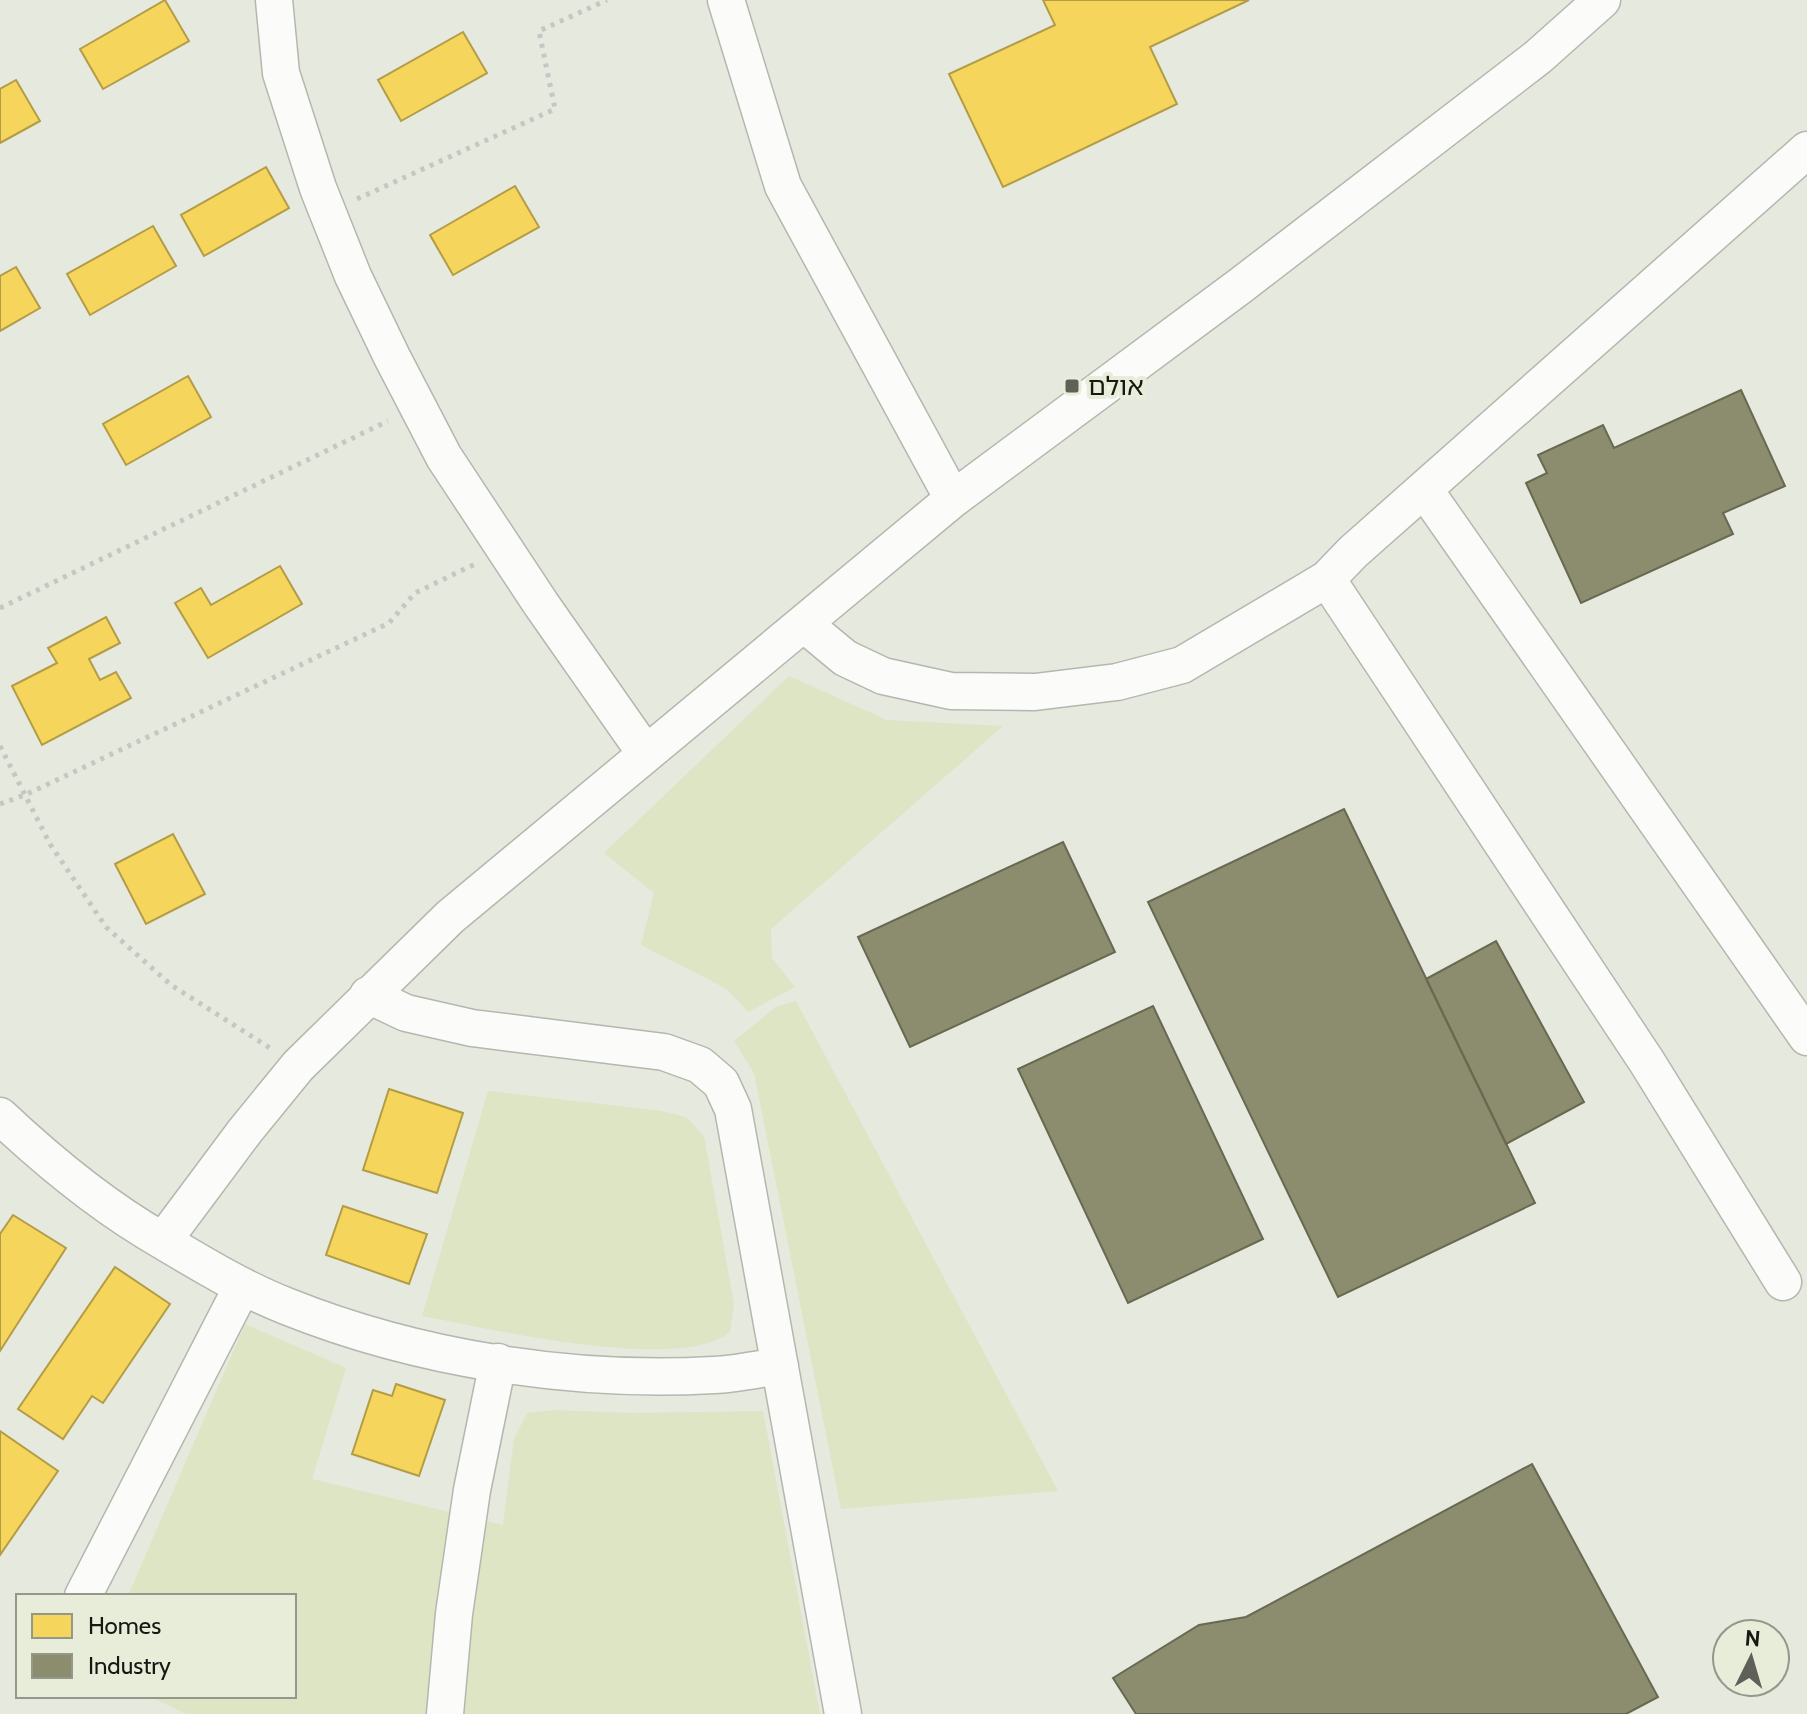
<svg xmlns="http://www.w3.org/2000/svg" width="1807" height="1714" font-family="Cabin,'Noto Sans Hebrew',sans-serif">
  <rect width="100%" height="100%" fill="#e6e9de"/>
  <path fill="#dde5c5" d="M789,676l98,44 116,6 -232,203 1,29 23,29 -47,25 -21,-23 -86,-44 13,-52 -50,-40z
    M796,1001l262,490 -217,18 -87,-436 -20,-32 42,-34z
    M488,1091l174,20 24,6 18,19 30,168 -4,28c-50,42 -243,-4 -308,-16z
    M245,1324l101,44 -34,111 191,46 11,-86 13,-26 26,-3 80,3 130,-2 57,303h-634l-37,-18h145v-100h-166z"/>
  <path fill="#f6d55c" stroke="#b39c46" stroke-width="2" d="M165,0l24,41 -86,48 -23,-40z
    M1043,0h206l-99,47 27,57 -174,83 -54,-113 106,-49z
    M463,32l24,41 -86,48 -23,-41z
    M16,80l24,41 -40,22v-54z
    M266,167l23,41 -85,48 -23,-41z
    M515,186l24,41 -86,48 -23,-40z
    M153,226l23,40 -86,49 -23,-41z
    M16,267l24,41 -40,23v-55z
    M188,376l23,41 -85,48 -23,-41z
    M280,566l22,38 -94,54 -33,-55 26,-15 10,17z
    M106,617l14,26 -31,16 11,21 16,-8 15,26 -89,47 -30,-59 45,-23 -9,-15z
    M173,834l32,60 -59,30 -31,-60z
    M389,1089l74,24 -26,80 -74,-23z
    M343,1206l84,28 -18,50 -83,-29z
    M13,1215l53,33 -66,103v-117z
    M115,1267l55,37 -67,99 -11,-7 -29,43 -45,-30z
    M396,1384l49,16 -26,76 -67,-22 21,-64 19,6z
    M0,1431l58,40 -58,84z"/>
  <path fill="#8c8c6e" stroke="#696952" stroke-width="2" d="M1741,390l44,96 -62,27 10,21 -152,69 -55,-120 21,-10 -9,-18 65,-30 11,23z
    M1344,809l191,394 -197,94 -190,-395z
    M1063,842l52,110 -205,95 -52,-110z
    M1496,941l88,161 -78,42 -80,-165z
    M1153,1006l110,233 -135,64 -110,-234z
    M1532,1464l126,233 -32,17h-490l-23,-36 86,-53 47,-8z"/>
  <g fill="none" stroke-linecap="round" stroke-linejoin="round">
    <g stroke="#b5b7af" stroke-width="39">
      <path id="street" d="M274,0l7,73 37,115 35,88 39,81 52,100 97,147 105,150
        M726,0l57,186 170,313
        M1424,489l383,548
        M1327,579l320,483 136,220
        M804,624l41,34 38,18 68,15 84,1 82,-10 65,-17 145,-86 26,-27 454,-402
        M368,995l38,18 66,15 192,24 36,13 21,18 12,26 110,605
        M0,1116c50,47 103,91 163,125l82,-110 53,-65 152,-149 503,-418 287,-213 298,-229 64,-57
        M163,1241c40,24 80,48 123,65 132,53 287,77 428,69 22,-1 44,-6 66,-9
        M83,1596l159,-309
        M445,1714l9,-100 18,-124 26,-128"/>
    </g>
    <path stroke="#c6c7c4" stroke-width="5" stroke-dasharray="4 6" stroke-linecap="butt" d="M357,199l198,-90 -16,-78 68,-31
      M0,608l388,-187
      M0,746l50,98 56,83 65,58 99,63
      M0,804l25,-9 364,-172 26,-30 60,-29"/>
    <use href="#street" stroke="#fbfcfa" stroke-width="36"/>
  </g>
  <rect fill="#5f6159" stroke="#e8edda" stroke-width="3" x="1064" y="378" width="16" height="16" rx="4"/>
  <g text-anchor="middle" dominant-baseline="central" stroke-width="8" stroke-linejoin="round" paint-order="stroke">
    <g font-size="26" fill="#171812" stroke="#e8edda" text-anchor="start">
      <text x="1088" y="386">אולם</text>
    </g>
  </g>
  <rect x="16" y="1594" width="280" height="104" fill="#e8edda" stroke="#94988a" stroke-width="2"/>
  <rect x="32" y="1614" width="40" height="24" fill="#f6d55c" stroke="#94988a" stroke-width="2"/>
  <text x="88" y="1634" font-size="24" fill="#171812">Homes</text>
  <rect x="32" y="1654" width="40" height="24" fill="#8c8c6e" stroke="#94988a" stroke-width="2"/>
  <text x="88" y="1674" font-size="24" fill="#171812">Industry</text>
  <g transform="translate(1751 1658) rotate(5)"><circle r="38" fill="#e8edda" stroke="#94988a" stroke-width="2"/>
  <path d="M0-6L14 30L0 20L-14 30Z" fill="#5f6159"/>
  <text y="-12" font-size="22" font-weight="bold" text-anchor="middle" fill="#171812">N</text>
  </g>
</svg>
